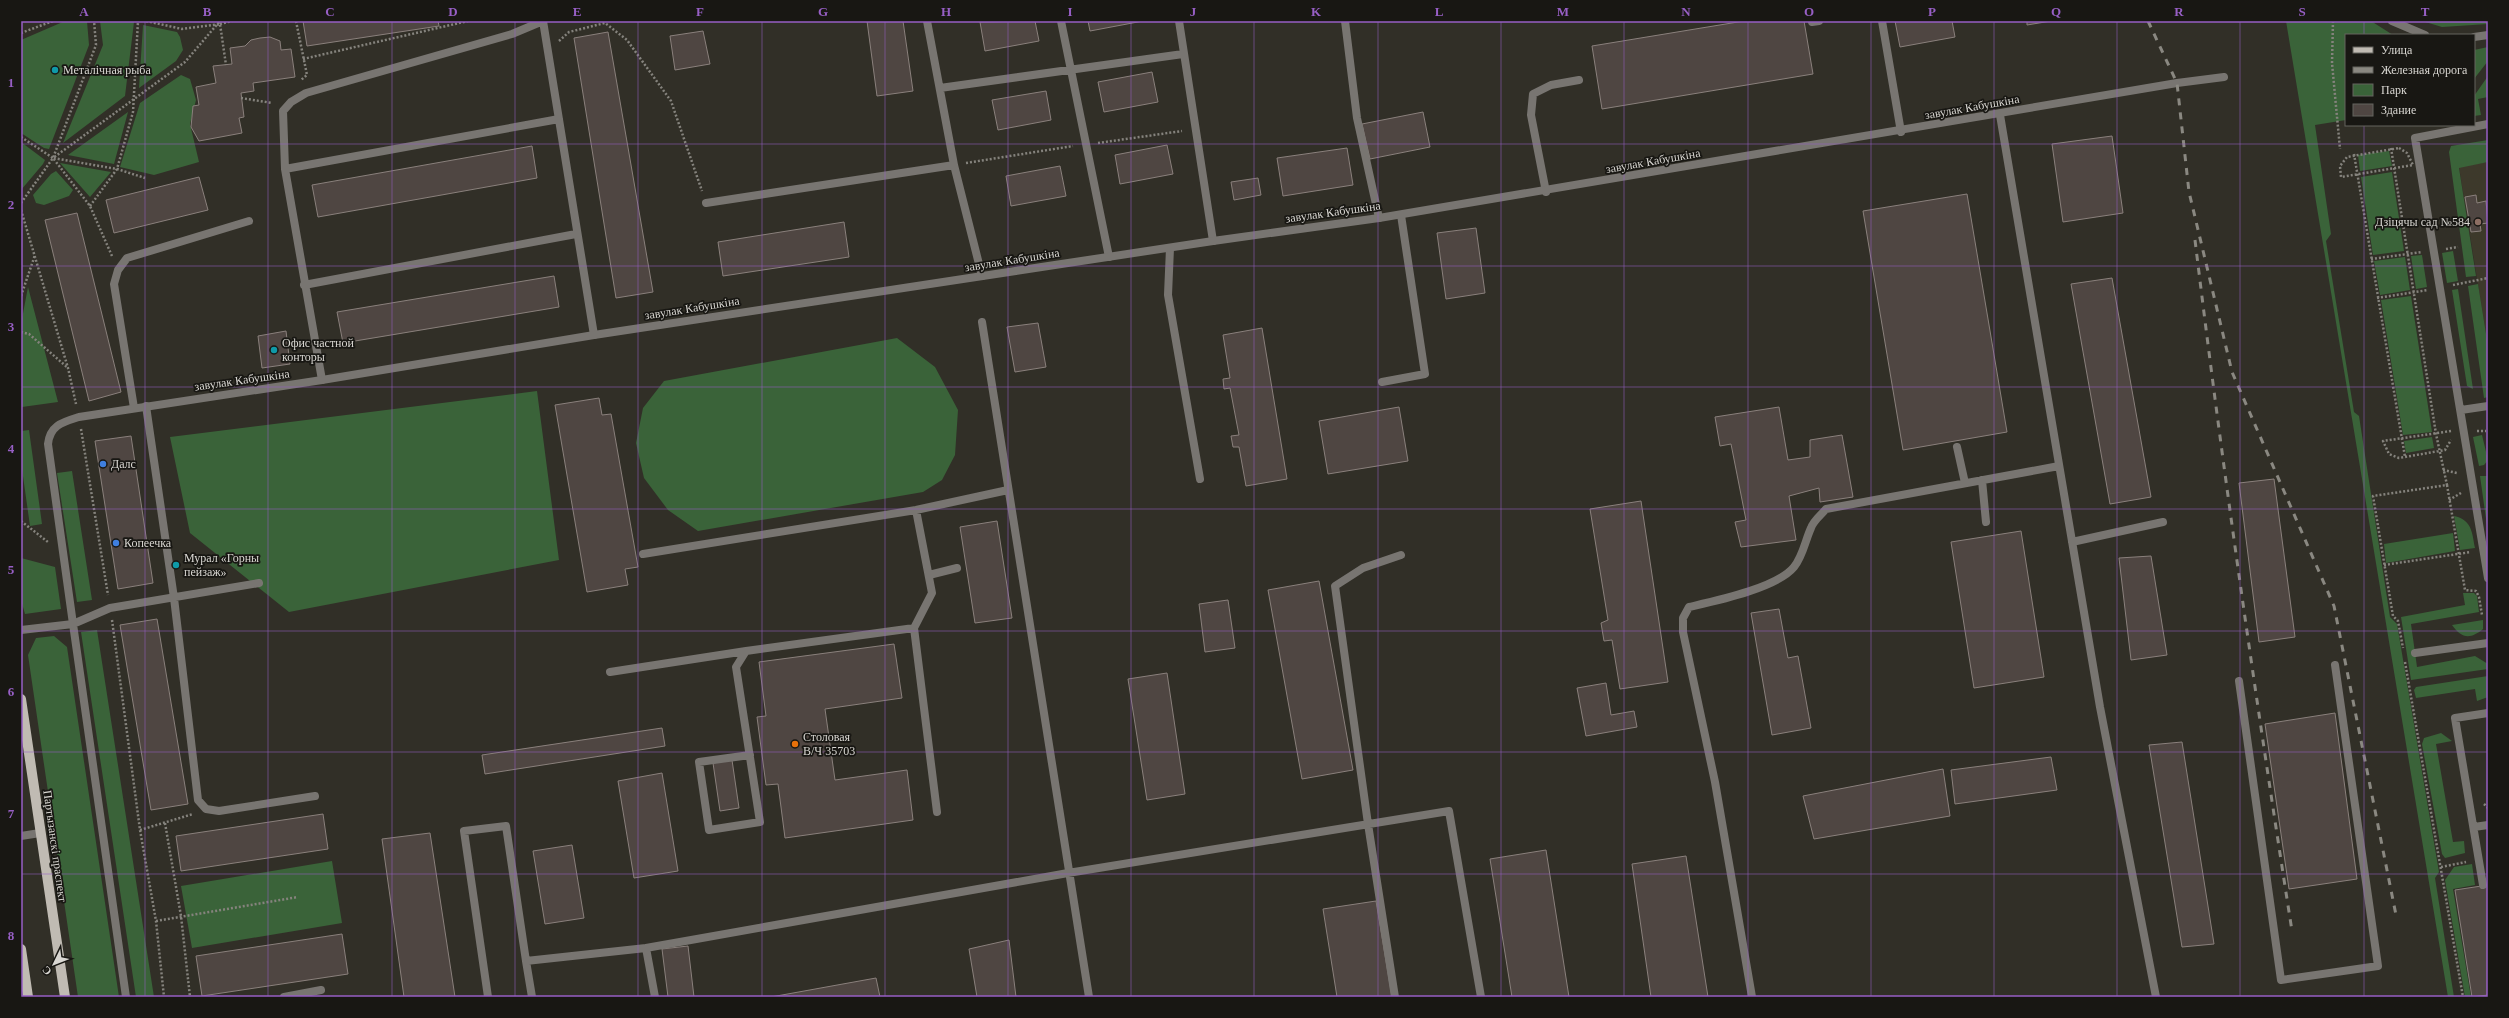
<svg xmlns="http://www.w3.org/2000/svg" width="2509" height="1018" font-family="'Times New Roman',serif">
  <rect width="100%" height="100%" fill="#312f27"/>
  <path fill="#3d392b" d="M2488,162v184l-29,-179z"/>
  <path fill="#3a6339" d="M65,21h22l2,24 -40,104 -5,-1 -23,-15v-93z
    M100,21l34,1 -9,74 -62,47 40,-98z
    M2286,21h85l22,14h-47v85l-31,5 16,109 -5,7 28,171 5,4 31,201 7,7 42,248 -4,6 19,119h-6z
    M2422,21h66v3l-46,3z
    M143,25l34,7 3,5 3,13 -7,11 -37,27z
    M2488,47v14l-14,18v-29z
    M181,75l9,4 6,21 -6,24 9,38 -45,13 -34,-8 20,-64z
    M2488,76v21l-10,2 3,16 -7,1v-20z
    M128,112l-14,52 -46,-9z
    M2488,140v22l-29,6 17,108 -10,1 -17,-125 2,-6z
    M21,142l24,18 -2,4 -22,26z
    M2389,151l3,15 -32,5 -2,-16z
    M60,163l51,9 -21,25z
    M56,171l17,19 -4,6 -25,9 -8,-2 -3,-8 18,-21z
    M2392,172l12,79 -31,4 -12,-78z
    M2453,251l5,30 -11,2 -5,-30z
    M2422,255l5,32 -11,2 -5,-33z
    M2405,257l5,33 -30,5 -6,-34z
    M2478,284l10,62v51l-4,1 -16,-112z
    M28,287l30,115 -36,5 -1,-83z
    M2458,289l15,100 -6,-3 -15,-96z
    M2411,296l21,136 -29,3 -22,-135z
    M897,338l38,29 23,43 -3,45 -13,25 -19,12 -225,39 -30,-21 -24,-32 -8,-35 7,-35 21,-27z
    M537,391l22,169 -270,52 -99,-79 -20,-96z
    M29,430l13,94 -12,2 -9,-64v-31z
    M2482,435l6,25 -4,5 -5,1 -6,-29z
    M2432,437l2,11 -28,5 -2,-12z
    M72,471l20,129 -15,2 -20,-129z
    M2480,476h8v57z
    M2454,516c18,4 18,16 21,32l-15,2z
    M2453,533l2,18 -69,12 -2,-19z
    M21,558l34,9 6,42 -36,5 -4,-14z
    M2463,593h11l3,3 2,16 -68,12 6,43 58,-11 13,8v5l-77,11 -10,-63 64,-12z
    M2483,620v9c-13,11 -22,9 -31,-4z
    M97,630l57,367h-18l-55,-365z
    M54,636l13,11 52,350h-41l-50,-342 8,-17z
    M2488,676v21l-11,4 -2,-12 -59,9 -2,-8 2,-3z
    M2441,733l11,8 -16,3 17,98 11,-1 1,12 -20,5 -3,-4 -20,-110 2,-6z
    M332,861l10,62 -150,25 -11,-62z
    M2472,864l3,21 -22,4 18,108h-6l-20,-117 9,-13z"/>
  <path fill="#4f4642" stroke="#8a807c" d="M303,21h135l1,5 -132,20z
    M867,21h36l10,70 -36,5z
    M1035,21l4,20 -54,10 -5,-29z
    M1088,21h55l-53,10z
    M1744,21h60l9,53 -211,35 -10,-63z
    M1895,21h57l3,16 -55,10z
    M2027,21h24l-24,4z
    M703,31l7,33 -35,6 -5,-34z
    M608,32l45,260 -37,6 -42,-260z
    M270,37l10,4 1,9 10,-1 4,28 -42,6 1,8 -13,2 3,24 -5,1 3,15 -43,8 -8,-14 2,-21 6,-1 -3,-18 20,-4 -3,-17 19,-2 -2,-16 15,-2 6,-6 9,-2z
    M1152,72l6,30 -54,10 -6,-30z
    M1046,91l5,29 -53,10 -6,-30z
    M1423,112l7,35 -60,12 -8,-35z
    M2112,136l11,77 -60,9 -11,-78z
    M1167,145l6,29 -53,10 -5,-29z
    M532,146l5,32 -219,39 -6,-32z
    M1347,148l6,37 -70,11 -6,-38z
    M1060,166l6,30 -55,10 -5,-30z
    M199,177l9,33 -94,23 -8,-33z
    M1258,178l3,17 -27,5 -3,-18z
    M1967,194l40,238 -104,18 -40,-239z
    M2476,195l1,8 9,-2 2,22 -8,1 1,7 -10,1 -6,-35z
    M77,213l44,179 -32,9 -44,-181z
    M844,222l5,35 -126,19 -5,-34z
    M1476,228l9,65 -39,6 -9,-66z
    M554,276l5,31 -216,36 -6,-31z
    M2112,278l39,219 -41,7 -39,-220z
    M1038,323l8,44 -31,5 -8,-45z
    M1262,328l25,151 -41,7 -7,-39h-6l-2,-11 8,-1 -9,-47 -6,1 -1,-10 7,-1 -7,-43z
    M286,331l4,33 -28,4 -4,-32z
    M599,398l3,17 9,-1 27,153 -13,2 3,16 -41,7 -32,-187z
    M1399,407l9,54 -80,13 -9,-53z
    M1779,407l9,53 22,-3v-17l32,-5 11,62 -33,5 -1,-14 -30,8 7,44 -55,7 -6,-25 11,-2 -15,-76 -11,2 -5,-29z
    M131,436l22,147 -35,6 -23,-148z
    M2274,479l21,158 -36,5 -20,-159z
    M1641,501l27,181 -48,7 -8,-49 -8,1 -3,-18 7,-3 -18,-111z
    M997,521l15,97 -37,5 -15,-96z
    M2021,531l23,146 -70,11 -23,-146z
    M2151,556l16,99 -36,5 -12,-102z
    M1319,581l34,189 -51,9 -34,-189z
    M1228,600l7,48 -30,4 -6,-48z
    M1779,609l9,49 10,-2 13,72 -39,7 -21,-122z
    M157,619l31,185 -37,6 -31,-185z
    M894,644l8,54 -77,11 10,71 72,-10 6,50 -128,18 -7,-54 -12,1 -9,-68 9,-1 -7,-54z
    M1167,673l18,121 -38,6 -19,-121z
    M1606,683l5,32 23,-4 3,16 -51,9 -9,-48z
    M2335,713l22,166 -68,10 -24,-165z
    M662,728l3,18 -180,28 -3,-19z
    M2182,742l32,202 -32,3 -33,-202z
    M2051,757l6,33 -102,14 -4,-34z
    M732,760l7,48 -19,3 -7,-48z
    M1943,769l7,47 -136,23 -11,-43z
    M662,773l16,98 -44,7 -16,-97z
    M323,814l5,35 -147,22 -5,-35z
    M430,833l25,164h-51l-22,-158z
    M572,845l12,73 -39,6 -12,-73z
    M1546,850l23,147h-57l-22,-138z
    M1686,856l22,141h-57l-19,-133z
    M2488,885v110l-16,2 -17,-107z
    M1376,901l16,96h-55l-14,-88z
    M342,934l6,40 -146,22 -6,-40z
    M1009,940l7,57h-39l-8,-48z
    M688,946l6,51h-26l-6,-48z
    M876,978l4,19h-109z"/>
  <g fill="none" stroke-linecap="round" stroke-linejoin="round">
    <path stroke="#85837d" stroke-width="2.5" stroke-dasharray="2 2" stroke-linecap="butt" d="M146,21l36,8 38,-5 6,41
      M296,21l11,54 -6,5
      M2333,21l-1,42 8,86
      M220,24l12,-3
      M21,33l32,-12
      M559,41l10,-9 36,-9 22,17 44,61 31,90
      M303,59l165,-38
      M241,98l31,5
      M21,137l32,21 132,-96 35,-41
      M1098,143l84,-12
      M2391,148l45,286 11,51 -74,11 20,120 5,5 5,27
      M2399,148l8,5 6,12 -72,12 -1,-11 7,-9z
      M2354,154l51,303
      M966,163l107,-17
      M21,203l32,-45 43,-113 -2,-24
      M90,206l27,-37 16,-57 5,-91
      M21,210l47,158 8,36
      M2446,249l12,-2
      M112,256l-22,-50 -37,-48 64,11 28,9
      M2371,259l51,-7
      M2453,285l35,-7
      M21,296l14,-41
      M2377,298l51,-8
      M21,332l8,2 39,34
      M81,429l27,166
      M2451,431l-68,10 6,13 10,4 46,-8 6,-10
      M2477,431h9
      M2443,470l14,3
      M2447,485l18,105 11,1 3,6 3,18
      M2449,500l12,-7
      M21,521l27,21
      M2384,565l87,-13
      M112,620l28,210 16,91 8,76
      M2405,662l58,335
      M2484,804l4,4
      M165,823l16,93 9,81
      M140,830l53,-16
      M2441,867l25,-5
      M156,921l142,-24"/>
    <path stroke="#787571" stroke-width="8" d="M927,21l27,144 28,111
      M1061,21l48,236
      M1179,21l34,220
      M1345,21l12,97 22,100
      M1882,21l19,111
      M1812,22l7,-1
      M940,88l243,-34
      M2000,115l100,592 56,290
      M2488,124l-73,14 73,440
      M285,169l-2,-58 8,-9 15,-9 206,-59 31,-13 51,314
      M1546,192l-15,-77 2,-21 18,-9 28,-5
      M706,203l248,-38
      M1170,248l-2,47 32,184
      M304,285l272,-51
      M982,322l107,675
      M322,380l-37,-211 274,-50
      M1382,382l43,-8 -24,-159
      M146,406l28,192 24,202 8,9 13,2 96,-15
      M134,408l-20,-124 4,-14 9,-12 122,-37
      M2461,410l27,-4
      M1957,447l8,36
      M1982,480l4,42
      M916,510l16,83 -18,35 23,184
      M2072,542l91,-20
      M643,554l273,-44 92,-20
      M929,575l28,-7
      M610,672l136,-21
      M2239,681l42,299 97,-14 -43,-301
      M750,755l-51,7 10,68 51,-8 -24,-155 10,-16 168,-23
      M2474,827l14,-2
      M21,836l19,-3
      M2483,885l-28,-167 33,-5
      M646,948l422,-75 381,-62 32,186
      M526,961l6,36
      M126,997l-53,-373 37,-16 149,-25
      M284,997l37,-7
      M488,997l-24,-166 42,-5 20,135 120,-13 9,49
      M1395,997l-27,-173 -33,-238 28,-18 38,-13
      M1752,997l-37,-215 -32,-150v-14l6,-11c26,-6 88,-19 105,-40 9,-11 11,-26 17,-39 2,-7 10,-13 15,-19l233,-43"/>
    <path stroke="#787571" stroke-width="8" d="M2392,21l33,14
      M2474,37l14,-2
      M21,630l52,-6 -25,-180c2,-19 15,-22 31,-27l243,-37 272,-45 619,-94 166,-23 798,-135 47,-6
      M2415,653l73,-10"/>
    <path stroke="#c0bbb3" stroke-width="10" d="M21,699l44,298
      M21,949l7,48"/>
    <path stroke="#8a8881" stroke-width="3" stroke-dasharray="7 7" stroke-linecap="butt" d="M2148,21l29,62 12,109 43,180 102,234 62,309
      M2195,240c28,231 61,461 97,691"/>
  </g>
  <path fill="none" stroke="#975fc5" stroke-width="1" stroke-opacity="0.55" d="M145,21v976M268,21v976M392,21v976M515,21v976M638,21v976M762,21v976M885,21v976M1008,21v976M1131,21v976M1254,21v976M1378,21v976M1501,21v976M1624,21v976M1748,21v976M1871,21v976M1994,21v976M2117,21v976M2240,21v976M2364,21v14M2364,125v872M21,144h2467M21,266h2467M21,387h2467M21,509h2467M21,631h2467M21,752h2467M21,874h2467"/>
  <g fill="#0f9aa8" stroke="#181713" stroke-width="1.5">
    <circle cx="55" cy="70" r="4"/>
    <circle cx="274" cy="350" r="4"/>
    <circle cx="176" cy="565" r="4"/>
  </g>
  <circle fill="#8d6e63" stroke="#181713" stroke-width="1.5" cx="2478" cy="222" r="4"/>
  <g fill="#3f7fe0" stroke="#181713" stroke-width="1.5">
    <circle cx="103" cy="464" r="4"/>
    <circle cx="116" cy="543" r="4"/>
  </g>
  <circle fill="#e8710a" stroke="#181713" stroke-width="1.5" cx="795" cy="744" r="4"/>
  <g text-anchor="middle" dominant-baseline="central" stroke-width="3.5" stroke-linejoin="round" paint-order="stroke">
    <g font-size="12" fill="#d9d7d2" stroke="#181713" text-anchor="start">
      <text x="63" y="70">Металічная рыба</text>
      <text x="2470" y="222" text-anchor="end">Дзіцячы сад №584</text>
      <text x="282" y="343">Офис частной<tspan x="282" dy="14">конторы</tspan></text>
      <text x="111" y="464">Далс</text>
      <text x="124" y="543">Копеечка</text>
      <text x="184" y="558">Мурал «Горны<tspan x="184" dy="14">пейзаж»</tspan></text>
      <text x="803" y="737">Столовая<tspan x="803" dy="14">В/Ч 35703</tspan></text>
    </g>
    <g font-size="12" fill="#d9d7d2" stroke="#181713">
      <text transform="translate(1972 107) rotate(-10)">завулак Кабушкіна</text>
      <text transform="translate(1653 161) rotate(-10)">завулак Кабушкіна</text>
      <text transform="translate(1333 212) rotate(-8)">завулак Кабушкіна</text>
      <text transform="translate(1012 260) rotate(-9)">завулак Кабушкіна</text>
      <text transform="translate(692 308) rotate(-9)">завулак Кабушкіна</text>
      <text transform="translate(242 380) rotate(-8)">завулак Кабушкіна</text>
      <text transform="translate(55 846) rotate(82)">Партызанскі праспект</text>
    </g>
  </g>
  <rect width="2509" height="1018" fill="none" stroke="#181713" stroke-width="44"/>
  <rect x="2345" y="34" width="130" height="92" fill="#181713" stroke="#65645f"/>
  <rect x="2353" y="47" width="20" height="6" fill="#c0bbb3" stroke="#65645f"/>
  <text x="2381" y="54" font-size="12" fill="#d9d7d2">Улица</text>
  <rect x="2353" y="67" width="20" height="6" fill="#8a8881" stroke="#65645f"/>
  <text x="2381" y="74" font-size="12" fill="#d9d7d2">Железная дорога</text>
  <rect x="2353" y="84" width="20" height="12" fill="#3a6339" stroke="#65645f"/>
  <text x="2381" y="94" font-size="12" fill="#d9d7d2">Парк</text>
  <rect x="2353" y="104" width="20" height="12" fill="#4f4642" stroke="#65645f"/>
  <text x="2381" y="114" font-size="12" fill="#d9d7d2">Здание</text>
  <g transform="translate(54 964) rotate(227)" stroke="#181713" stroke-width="3" paint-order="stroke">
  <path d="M0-3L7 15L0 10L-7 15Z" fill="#d9d7d2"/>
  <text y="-6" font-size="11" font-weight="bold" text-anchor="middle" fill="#d9d7d2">С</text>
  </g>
  <rect x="22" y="22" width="2465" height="974" fill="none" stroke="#975fc5" stroke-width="1.5"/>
  <g font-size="13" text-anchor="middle" font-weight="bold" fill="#975fc5">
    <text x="84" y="16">A</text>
    <text x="207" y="16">B</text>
    <text x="330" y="16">C</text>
    <text x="453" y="16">D</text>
    <text x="577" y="16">E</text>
    <text x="700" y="16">F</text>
    <text x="823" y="16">G</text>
    <text x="946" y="16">H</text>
    <text x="1070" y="16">I</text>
    <text x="1193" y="16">J</text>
    <text x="1316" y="16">K</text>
    <text x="1439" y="16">L</text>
    <text x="1563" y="16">M</text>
    <text x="1686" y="16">N</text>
    <text x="1809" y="16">O</text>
    <text x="1932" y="16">P</text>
    <text x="2056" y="16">Q</text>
    <text x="2179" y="16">R</text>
    <text x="2302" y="16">S</text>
    <text x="2425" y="16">T</text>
    <text x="11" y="87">1</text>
    <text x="11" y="209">2</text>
    <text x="11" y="331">3</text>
    <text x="11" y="453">4</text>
    <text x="11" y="574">5</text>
    <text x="11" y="696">6</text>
    <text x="11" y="818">7</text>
    <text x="11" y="940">8</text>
  </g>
</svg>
